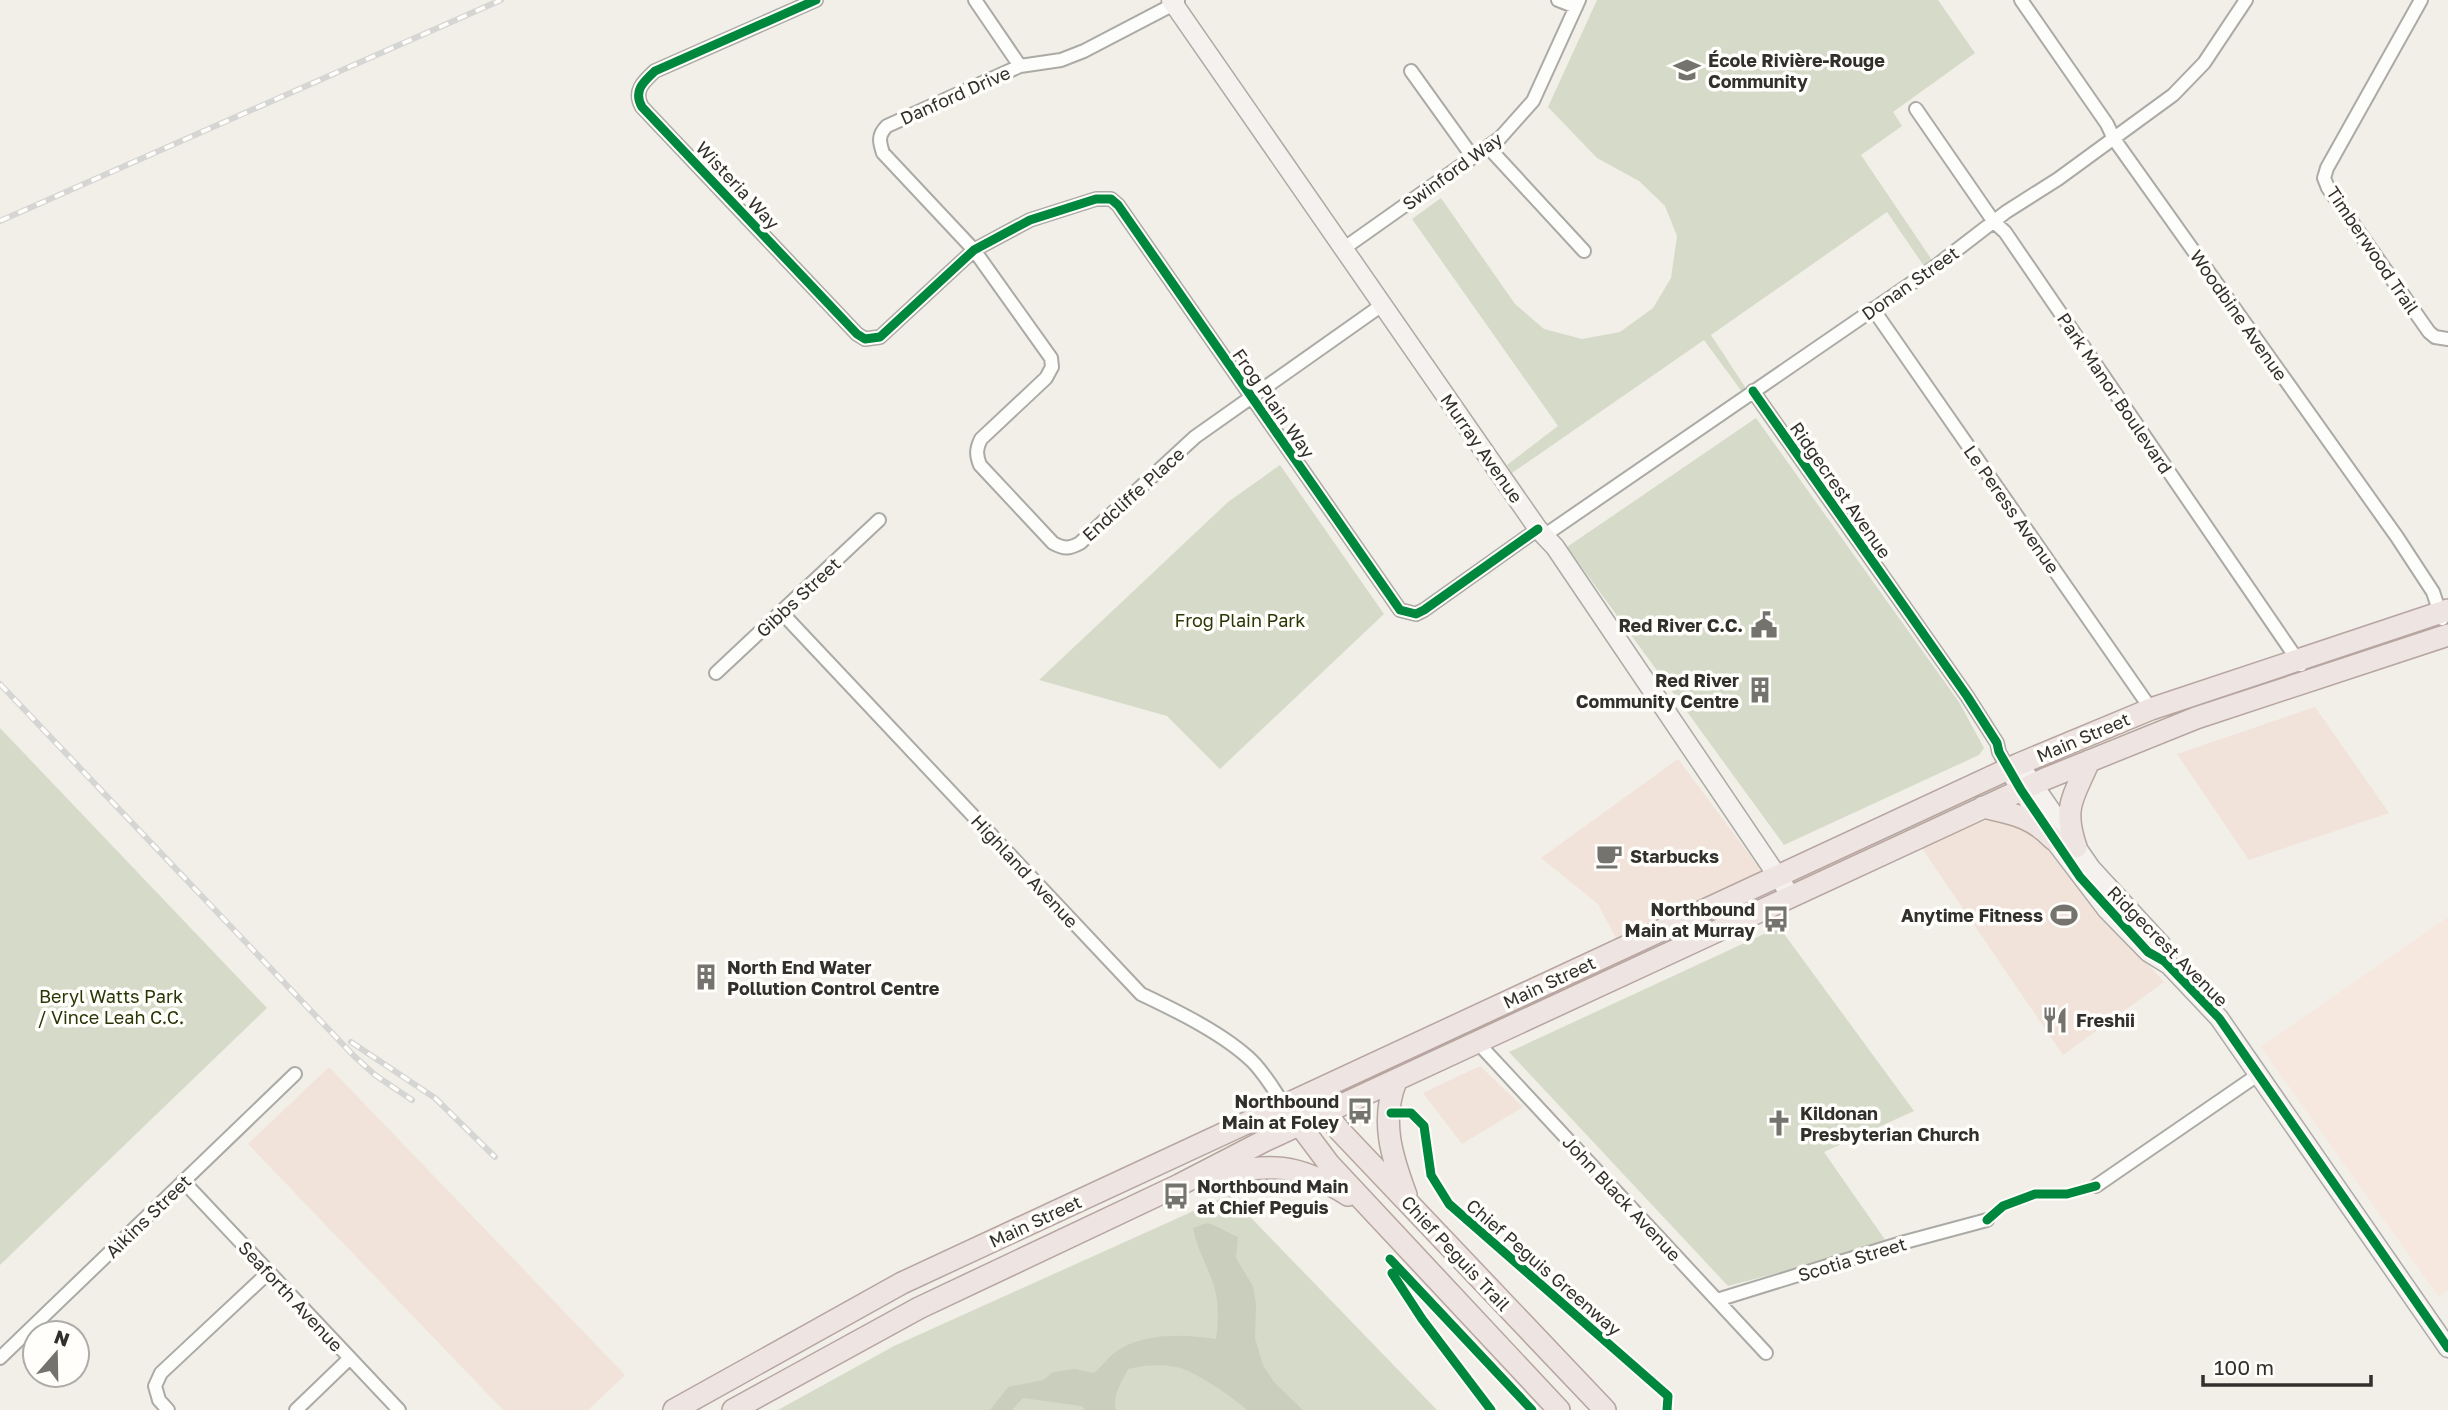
<svg xmlns="http://www.w3.org/2000/svg" width="2448" height="1410" font-family="'Golos Text',sans-serif">
  <rect width="100%" height="100%" fill="#f1efe8"/>
  <path fill="#f1e3da" d="M2315,707l74,106 -140,47 -72,-106z
    M1678,759l85,114 -146,67 -19,-36 -57,-46z
    M1995,817l44,15 49,66 76,84 -101,73 -142,-208z
    M1480,1066l43,41 -61,37 -39,-51z
    M329,1067l296,308 -37,35h-85l-255,-266z"/>
  <path fill="#f6e7df" d="M2448,917v373l-9,7 -178,-250z"/>
  <path fill="#d6dbc9" d="M1597,0h341l37,53 -82,59 9,14 -41,29 73,108 -8,6 -39,-57 -176,123 38,58 -4,3 -41,-56 -192,133 -5,-8 51,-39 -146,-207 29,-21 74,106 29,25 38,10 38,-7 33,-24 18,-30 6,-42 -12,-30 -26,-25 -42,-23 -49,-51z
    M1756,418l203,284 25,46 -5,7 -195,90 -217,-298z
    M1280,465l104,149 -164,155 -53,-53 -128,-36 189,-178z
    M0,728l267,280 -267,257z
    M1779,927l135,184 -90,41 64,92 -160,42 -219,-234z
    M1229,1195l208,215h-659l116,-64z"/>
  <path fill="#cacfbd" d="M1207,1223c12,3 20,10 31,14l-2,21 17,28 3,18 -1,34 8,27 11,17 29,28h-56c-13,-12 -47,-35 -64,-41 -17,-6 -38,-4 -55,0 -6,12 -16,27 -12,41h-31l-4,-4 -58,-8 -11,12h-22l18,-23 35,-7 10,-8 22,-3 19,4c7,-6 13,-14 20,-20 28,-21 70,-19 102,-14 2,-16 3,-33 -1,-49 -6,-22 -18,-40 -22,-62z"/>
  <g fill="none" stroke-linecap="round" stroke-linejoin="round">
    <g stroke="#abaaa4" stroke-width="16">
      <path id="street" d="M816,0l-161,71c-12,11 -22,20 -13,36l215,227 8,5 15,-2 94,-87 56,-30 66,-21h15l7,6 282,405 16,4 8,-4 114,-81
        M975,0l45,66
        M1558,0l18,7
        M2021,0l86,124 7,15 283,398 36,55 9,27
        M2421,0l-94,168 -3,10 4,10 101,144 6,5 13,2
        M1178,2l-94,49 -23,9 -41,6 -133,60c-9,9 -8,15 -4,27l91,97 77,108 1,9 -6,11 -65,61c-5,10 -5,16 -1,26l73,78c11,6 16,6 27,0l115,-106 187,-132
        M1411,71l61,85
        M1916,109l78,113 11,10 296,433
        M1488,147l96,104
        M1343,249l157,-111 33,-37 46,-101
        M1873,309l278,400
        M1753,391l214,305 30,47 2,9 9,17
        M1545,535l387,-266 74,-57 52,-33 115,-84 31,-32 42,-63
        M782,613l359,381c36,17 83,40 111,67 13,13 22,29 32,44
        M716,673l163,-153
        M1478,1043l288,310
        M183,1181l216,229
        M2096,1186l163,-112
        M1717,1300l188,-58 82,-22
        M0,1358l295,-284
        M168,1410l-9,-10 -4,-14 6,-13 108,-101
        M296,1410l54,-52"/>
    </g>
    <g stroke="#abaaa4" stroke-width="21">
      <path id="secondary" d="M1171,0l367,529 17,18 236,349
        M2008,769l45,70 54,71 41,42 21,13 50,53 229,330
        M2026,774l65,94 70,76 3,17"/>
    </g>
    <g stroke="#b7a59f" stroke-width="24">
      <path id="primary" d="M1983,807c30,7 48,9 70,32
        M2076,847c-14,-41 -2,-50 13,-86
        M1396,1081c-16,40 -4,76 10,114
        M1317,1103l23,28 265,279
        M1293,1116l36,48 230,246
        M1213,1177c57,-15 84,-14 135,18
        M674,1410l228,-127 1117,-519 132,-55 297,-99
        M733,1410l186,-102 260,-123 85,-44 781,-362 151,-61 252,-83"/>
    </g>
    <use href="#street" stroke="#fdfdfc" stroke-width="12"/>
    <use href="#secondary" stroke="#f5f1ef" stroke-width="18"/>
    <use href="#primary" stroke="#eee4e2" stroke-width="21"/>
    <g stroke="#d5d5d3" stroke-width="6">
      <path id="rail" d="M0,221l501,-221
        M0,684l354,372 21,19 37,25
        M351,1042l84,56 60,59"/>
    </g>
    <use href="#rail" stroke="#fffefb" stroke-width="3.5" stroke-dasharray="10" stroke-linecap="butt"/>
    <g stroke="#fffefb" stroke-width="13">
      <path id="cycleway" d="M816,0l-161,71c-12,11 -22,20 -13,36l215,227 8,5 15,-2 94,-87 56,-30 66,-21h15l7,6 282,405 16,4 8,-4 114,-81
        M1753,391l214,305 30,47 2,9 22,38 59,87 68,75 16,9 55,57 229,330
        M1391,1113h20l13,13 7,49 18,29 219,192 -1,14
        M1987,1220l16,-14 32,-12h32l29,-8
        M1390,1259l142,151
        M1392,1273l30,46 69,91"/>
    </g>
    <use href="#cycleway" stroke="#00873e" stroke-width="9"/>
  </g>
  <defs>
    <g id="school-bare" transform="scale(2.1)"><path d="M0-5L7-2L0 1L-7-2ZM-4 1L0 2.5L4 1V4Q0 6-4 4Z" fill="#75736e" stroke="#fffefb" stroke-width="2.5" paint-order="stroke"/></g>
    <g id="civic-bare" transform="scale(2.1)"><path d="M-.6-6.5H3V-4.5H.6V-3L4-1V1h2V6H-6V1h2V-1L-.6-3ZM-1.2 2.5V6h2.4V2.5Z" fill="#75736e" stroke="#fffefb" stroke-width="2.5" paint-order="stroke"/></g>
    <g id="building-bare" transform="scale(2.1)"><path d="M-4-6H4V6H1V3H-1V6H-4ZM-2.5-4.3h1.7v1.8h-1.7ZM.8-4.3h1.7v1.8H.8ZM-2.5-1h1.7V.8h-1.7ZM.8-1h1.7V.8H.8Z" fill="#75736e" stroke="#fffefb" stroke-width="2.5" paint-order="stroke"/></g>
    <g id="cafe-bare" transform="scale(2.1)"><path d="M-5.5-4.5H6V0H3Q3 3.5 0 3.5H-2.5Q-5.5 3.5-5.5 0ZM3-3.2v2h1.7v-2ZM-6 4.5H4V6H-6Z" fill="#75736e" stroke="#fffefb" stroke-width="2.5" paint-order="stroke"/></g>
    <g id="stadium-bare" transform="scale(2.1)"><path d="M0-5a6.5 5 0 1 0 0 10a6.5 5 0 1 0 0-10ZM-3.5-1.8h7v3.6h-7Z" fill="#75736e" stroke="#fffefb" stroke-width="2.5" paint-order="stroke"/></g>
    <g id="bus-bare" transform="scale(2.1)"><path d="M-5-6H5V4H4V6H2V4H-2V6H-4V4H-5ZM-3.5-4V0h7V-4ZM-3.5 1.2v1.5H-2V1.2ZM2 1.2v1.5H3.5V1.2Z" fill="#75736e" stroke="#fffefb" stroke-width="2.5" paint-order="stroke"/></g>
    <g id="restaurant-bare" transform="scale(2.1)"><path d="M-5-6h1v4h1v-4h1v4h1v-4h1v5L-1.5 .5V6h-2V.5L-5-1ZM5-6V6H3V1.5H1.5Q1.5-4 5-6Z" fill="#75736e" stroke="#fffefb" stroke-width="2.5" paint-order="stroke"/></g>
    <g id="church-bare" transform="scale(2.1)"><path d="M-1.2-6h2.4v3.5h3.3v2.4h-3.3V6h-2.4V-.1h-3.3v-2.4h3.3Z" fill="#75736e" stroke="#fffefb" stroke-width="2.5" paint-order="stroke"/></g>
  </defs>
  <g fill-rule="evenodd">
    <use href="#school-bare" x="1687" y="70"/>
    <use href="#civic-bare" x="1764" y="625"/>
    <use href="#building-bare" x="1760" y="690"/>
    <use href="#cafe-bare" x="1609" y="856"/>
    <use href="#stadium-bare" x="2064" y="915"/>
    <use href="#bus-bare" x="1776" y="919"/>
    <use href="#building-bare" x="706" y="977"/>
    <use href="#restaurant-bare" x="2055" y="1020"/>
    <use href="#bus-bare" x="1360" y="1111"/>
    <use href="#church-bare" x="1779" y="1123"/>
    <use href="#bus-bare" x="1176" y="1196"/>
  </g>
  <g text-anchor="middle" dominant-baseline="central" stroke-width="7" stroke-linejoin="round" paint-order="stroke">
    <g font-size="18" font-weight="bold" fill="#32302c" stroke="#fffefb" text-anchor="start">
      <text x="1708" y="60">École Rivière-Rouge<tspan x="1708" dy="21">Community</tspan></text>
      <text x="1743" y="625" text-anchor="end">Red River C.C.</text>
      <text x="1739" y="680" text-anchor="end">Red River<tspan x="1739" dy="21">Community Centre</tspan></text>
      <text x="1630" y="856">Starbucks</text>
      <text x="1755" y="909" text-anchor="end">Northbound<tspan x="1755" dy="21">Main at Murray</tspan></text>
      <text x="2043" y="915" text-anchor="end">Anytime Fitness</text>
      <text x="727" y="967">North End Water<tspan x="727" dy="21">Pollution Control Centre</tspan></text>
      <text x="2076" y="1020">Freshii</text>
      <text x="1339" y="1101" text-anchor="end">Northbound<tspan x="1339" dy="21">Main at Foley</tspan></text>
      <text x="1800" y="1113">Kildonan<tspan x="1800" dy="21">Presbyterian Church</tspan></text>
      <text x="1197" y="1186">Northbound Main<tspan x="1197" dy="21">at Chief Peguis</tspan></text>
    </g>
    <g font-size="18" fill="#32302c" stroke="#fffefb">
      <text transform="translate(955 95) rotate(-24)">Danford Drive</text>
      <text transform="translate(1452 171) rotate(-36)">Swinford Way</text>
      <text transform="translate(738 185) rotate(47)">Wisteria Way</text>
      <text transform="translate(2373 250) rotate(56)">Timberwood Trail</text>
      <text transform="translate(1910 283) rotate(-35)">Donan Street</text>
      <text transform="translate(2239 315) rotate(55)">Woodbine Avenue</text>
      <text transform="translate(2115 393) rotate(56)">Park Manor Boulevard</text>
      <text transform="translate(1274 403) rotate(55)">Frog Plain Way</text>
      <text transform="translate(1482 448) rotate(55)">Murray Avenue</text>
      <text transform="translate(1841 490) rotate(55)">Ridgecrest Avenue</text>
      <text transform="translate(1133 494) rotate(-42)">Endcliffe Place</text>
      <text transform="translate(2012 509) rotate(55)">Le Peress Avenue</text>
      <text transform="translate(798 597) rotate(-43)">Gibbs Street</text>
      <text transform="translate(2083 737) rotate(-23)">Main Street</text>
      <text transform="translate(1025 871) rotate(47)">Highland Avenue</text>
      <text transform="translate(2168 946) rotate(45)">Ridgecrest Avenue</text>
      <text transform="translate(1549 982) rotate(-25)">Main Street</text>
      <text transform="translate(1622 1198) rotate(47)">John Black Avenue</text>
      <text transform="translate(148 1216) rotate(-44)">Aikins Street</text>
      <text transform="translate(1035 1221) rotate(-25)">Main Street</text>
      <text transform="translate(1456 1253) rotate(47)">Chief Peguis Trail</text>
      <text transform="translate(1852 1259) rotate(-17)">Scotia Street</text>
      <text transform="translate(1544 1267) rotate(41)">Chief Peguis Greenway</text>
      <text transform="translate(291 1296) rotate(47)">Seaforth Avenue</text>
    </g>
    <g font-size="18" fill="#293606" stroke="#fffefb">
      <text x="1240" y="620">Frog Plain Park</text>
      <text x="111" y="996">Beryl Watts Park<tspan x="111" dy="21">/ Vince Leah C.C.</tspan></text>
    </g>
  </g>
  <g transform="translate(56 1354) rotate(20)"><circle r="33" fill="#fffefb" stroke="#adaca8" stroke-width="2"/>
  <path d="M0-5L12 26L0 18L-12 26Z" fill="#75736e"/>
  <text y="-10" font-size="19" font-weight="bold" text-anchor="middle" fill="#32302c">N</text>
  </g>
  <path d="M2203 1375v10h168v-10" fill="none" stroke="#32302c" stroke-width="3.5"/>
  <text x="2214" y="1375" font-size="21" fill="#32302c" stroke="#fffefb" stroke-width="5" paint-order="stroke">100 m</text>
</svg>
